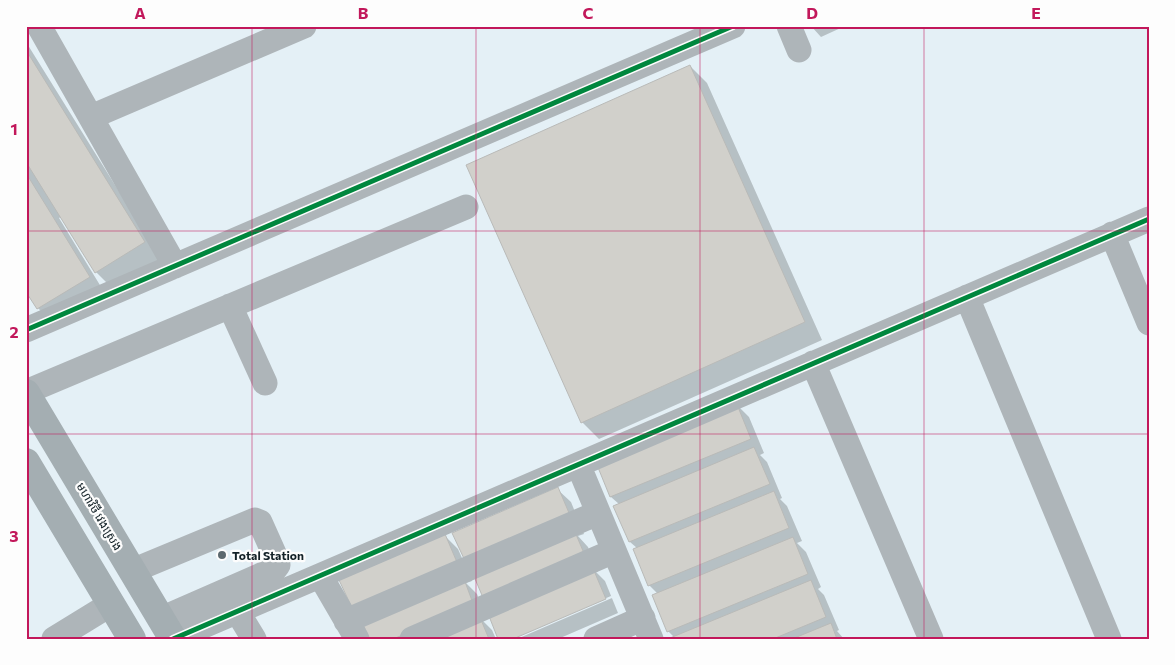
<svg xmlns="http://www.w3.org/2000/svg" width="1175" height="665" font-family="Commissioner,'Noto Sans Khmer',sans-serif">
  <rect width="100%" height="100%" fill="#e4f0f6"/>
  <path fill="#0003" d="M811,26h34l-24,11z
    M26,42l135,217 -48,30 -17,-17 -35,-55 -2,1 47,77 -51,31 -17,-18 -12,-19z
    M690,66l17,17 115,257 -223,99 -17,-17z
    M736,404l13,13 15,36 -4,2 7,7 15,36 -2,1 7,7 15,35 -5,2 9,9 15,35 -3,2 6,6 15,35 -2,1 7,8h-172l2,-2 -6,-6 -15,-35 5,-2 -9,-9 -12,-37 -7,-6 -11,-38 -8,-7 -14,-36z
    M557,489l14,13 13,32 -6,2 10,11 10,25h-2l9,9 13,32 -60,26h-41l95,-41 -1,-2 -101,43z
    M445,536l13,13 14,32 -6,2 11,11 10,25 -4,2 9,9 4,9h-126z"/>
  <path fill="#d1d0cb" stroke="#b9bab8" d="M26,50l119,192 -50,31 -69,-111z
    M690,65l115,257 -224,101 -115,-258z
    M26,173l64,104 -53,32 -11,-17z
    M736,402l15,37 -141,58 -15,-37z
    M754,447l16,37 -141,58 -16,-36z
    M558,487l14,33 -105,45 -15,-32z
    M774,491l15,37 -141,58 -15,-37z
    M575,532l11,26 -102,42 -11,-26z
    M445,534l14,33 -105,45 -15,-32z
    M793,537l15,37 -141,58 -15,-37z
    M592,566l14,33 -93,40h-15l-11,-28z
    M464,579l10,27 -81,33h-24l-7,-18z
    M811,580l15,37 -53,22h-103v-1z
    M479,615l10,24h-65z
    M831,623l6,16h-45z"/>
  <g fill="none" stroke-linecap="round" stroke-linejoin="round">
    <path stroke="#aeb5b9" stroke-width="25" d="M39,26l136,240
      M789,26l10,24
      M91,117l213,-91
      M1112,234l37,89
      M967,297l142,342
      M230,306l35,77
      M26,330l707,-304
      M813,363l118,276
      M26,392l440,-185
      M580,469l71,170
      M132,571l123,-51 5,2 17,38 1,5 -3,4 -114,50
      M325,584l32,55
      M237,611l17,28
      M346,621l252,-108
      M54,639l57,-35
      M173,639l976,-420
      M412,639l202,-88
      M596,639l47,-21"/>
    <path stroke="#a4aeb2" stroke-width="28" d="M26,393l147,246
      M26,462l106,177"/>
    <g stroke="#fdfdfd" stroke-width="8">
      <path id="cycleway" d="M26,330l707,-304
        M173,639l976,-420"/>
    </g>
    <use href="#cycleway" stroke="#00873e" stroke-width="5"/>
  </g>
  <path fill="none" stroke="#c2185b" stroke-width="1" stroke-opacity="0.55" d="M252,26v613M476,26v613M700,26v613M924,26v613M26,231h1123M26,434h1123"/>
  <circle fill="#5c696f" stroke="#fdfdfd" stroke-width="2" cx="222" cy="555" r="5"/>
  <g text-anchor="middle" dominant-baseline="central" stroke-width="4.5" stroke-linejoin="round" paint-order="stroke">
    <g font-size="12" fill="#132127" stroke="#fdfdfd">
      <text transform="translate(100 516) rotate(59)">មហាវិថី វេងស្រេង</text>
    </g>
    <g font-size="12" font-weight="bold" fill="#132127" stroke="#fdfdfd" text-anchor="start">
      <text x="232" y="555">Total Station</text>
    </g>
  </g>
  <rect width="1175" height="665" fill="none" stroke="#fdfdfd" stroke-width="55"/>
  <rect x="28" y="28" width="1120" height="610" fill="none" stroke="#c2185b" stroke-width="2"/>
  <g font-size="16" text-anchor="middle" font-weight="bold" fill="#c2185b">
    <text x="140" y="19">A</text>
    <text x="363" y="19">B</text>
    <text x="588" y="19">C</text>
    <text x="812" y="19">D</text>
    <text x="1036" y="19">E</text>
    <text x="14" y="135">1</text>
    <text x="14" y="338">2</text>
    <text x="14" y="542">3</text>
  </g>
</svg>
